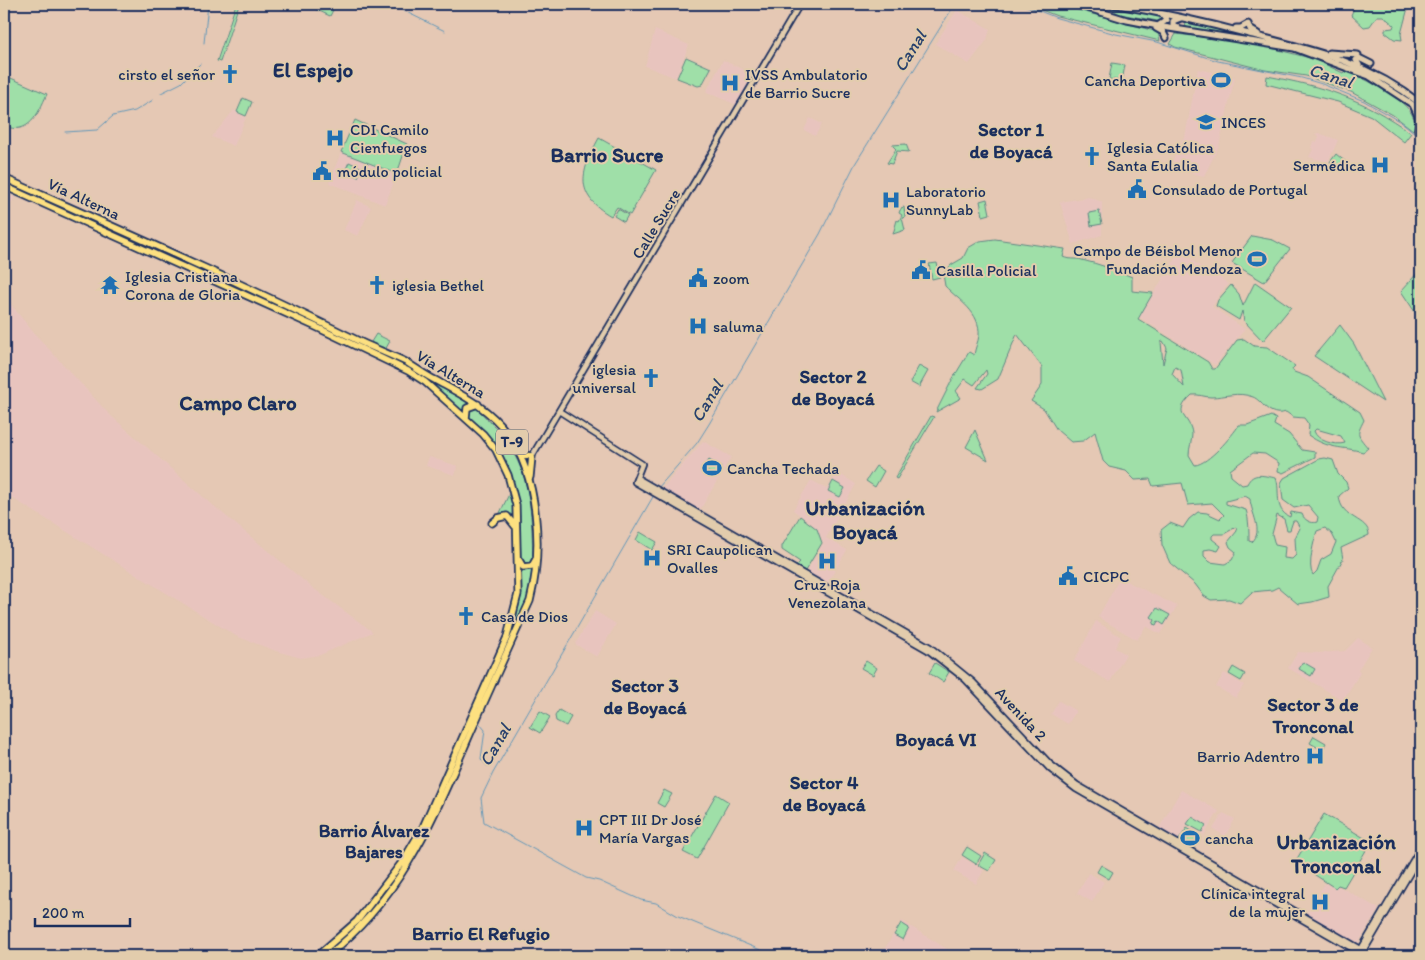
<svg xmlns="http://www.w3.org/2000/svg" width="1425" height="960" font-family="Itim,sans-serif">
  <rect width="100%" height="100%" fill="#e5c8b4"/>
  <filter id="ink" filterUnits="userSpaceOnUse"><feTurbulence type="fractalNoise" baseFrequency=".02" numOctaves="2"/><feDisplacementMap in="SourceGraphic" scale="10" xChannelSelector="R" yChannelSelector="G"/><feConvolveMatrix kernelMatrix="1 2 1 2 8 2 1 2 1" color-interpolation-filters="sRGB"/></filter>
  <g filter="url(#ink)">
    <path fill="#e8c4be" d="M957,10l33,19 -3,11 -18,24 -34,-20z
      M655,30l34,15 -13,33 -31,-12z
      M723,60l31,15 -17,30 -31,-13z
      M1198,69l37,8 -16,69 -15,30 -34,-8 10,-24 5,-7z
      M234,110l12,7 -12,29 -22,-9z
      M810,118l12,6 -7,12 -11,-6z
      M1319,133l19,7 -10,22 -19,-5 4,-8 -2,-1 2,-7 4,1 2,-6 -4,-2z
      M341,152l56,22 -12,31 -56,-22z
      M4,192l11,6 -11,13z
      M1089,197l13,5v33l-29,9 -13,-42z
      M357,200l14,7 -13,29 -14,-6z
      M1179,253h3l31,23 1,-2 15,10 -8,8 -9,15 33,22 -30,36 -76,-48z
      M4,296l30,37 75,81 99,87 101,84 64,47 -53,23 -19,3 -25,-7 -40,-15 -232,-143z
      M703,441l28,16 -31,53 -38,-21z
      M429,457l29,9 -3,9 -29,-9z
      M838,473l18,11 -30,54 21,12 -20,34 -20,-13 16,-28 -3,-8 -8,-11 -19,-14 18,-30 16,9z
      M1120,578l57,28 -17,28 -14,-8 -9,14 -39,-23z
      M595,611l21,13 -19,33 -22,-13z
      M1096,621l25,16 -6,11 11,6 -16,28 -36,-21z
      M1358,638l14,9 -14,23 2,3 -17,27 -55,-32 10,-16 21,1 26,-2z
      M1224,673l20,12 -8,13 -20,-11z
      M1059,701l17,10 -8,13 -17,-10z
      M1181,790l38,21 -15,24 -17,-10 -9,15 -20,-10z
      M1223,813l12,6 -10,17 -12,-7z
      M962,857l22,13 -8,14 -22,-13z
      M1089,873l15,9 -12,20 -15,-9z
      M1325,883l10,5 2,-3 42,24 -22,36 -51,-30z
      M902,921l45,28 -3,5 4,2h-68z"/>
    <path fill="#9fdfa8" stroke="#5d8783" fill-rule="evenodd" d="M236,4h3l-19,58 -3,-1z
      M321,4h15l-6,12 -15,-7z
      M1026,4h30l102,28 2,9 -103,-25z
      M1356,4h53l-8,30 1,6 -8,-1 -9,-7v-3l8,-1 1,-3 -11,-9h-6l-7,10 -6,1 -13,-12z
      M1111,9h18l33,7 3,3 -2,3 -43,-8z
      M1188,23l12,1 46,12 -26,-2 -34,-7 -1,-3z
      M1176,34l75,9 63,16 29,14 3,-3c17,9 79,35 67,60l-20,-15 -42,-23 -45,-16 -41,-6 -90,-23 -5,-3z
      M686,57l25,11 -9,17 -4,1 -21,-8z
      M1112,63l13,2 -3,16 -13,-2z
      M4,75l43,19c-9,20 -18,42 -43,32z
      M1267,76c58,11 95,22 144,57l-7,9 -33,-26 -33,-14 -72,-18z
      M243,98l9,4 -6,14 -9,-4z
      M355,120l52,24 -10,30 -56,-22z
      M599,138l57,32 -26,45 -13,-8 -6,9c-38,-22 -30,-45 -12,-78z
      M906,144l3,8 -12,-1 -5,13 -5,-1 9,-14 -4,-4z
      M1336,154l11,9 -6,8 -11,-9z
      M349,162l13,6 -4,9 -13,-6z
      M987,199l3,15 -7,2 -3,-15z
      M904,207l1,10 -3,1 3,12 -12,4 4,-14 2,1 3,-6 -3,-2 2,-5z
      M618,209l10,6 -4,7 -10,-6z
      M1099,211l3,13 -11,2 -2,-13z
      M1252,236l21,4 17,9 -26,33 -32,-19z
      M995,239l70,10 -2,8c6,3 13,1 19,3 17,4 34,10 50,17v14l21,2 -15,26 70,43 4,7h3l22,-29 7,-1 10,7 13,1 28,19 -3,3 2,3 14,5 52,35 4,8c-8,16 -7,14 4,28l-5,4c-21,-6 -34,-2 -55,-17l1,-10 -5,-7 -11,-1 -7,-5c-18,6 -24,-12 -33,-15 -16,-6 -27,0 -42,0 -7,0 -12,-3 -19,-2 -22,20 -1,21 0,39 0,7 -3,14 -3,21l6,10c13,-1 37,-29 44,-40h8l24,-9 5,3 -2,6 15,9 13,16 13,2v5l-32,16 -5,-2 1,-8 -14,-9 -12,-1 -23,17 1,6 11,9 5,-1c6,-13 17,-8 29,-6 5,12 -3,32 14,39l1,-5 11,2c2,6 9,10 15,8l1,-5 -10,-12 -14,3 -11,-8 -2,-17 3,-5 35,-19 6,-1 8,2 5,14 8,8 2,6 -9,8c2,24 30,22 30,39l-28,13 2,11 -15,27 1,11 -17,5 -14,2 -20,-17 -6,3 -20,2 -12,11 -11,-4 -18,1 -7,-4 -9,-12 -25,-21 -8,-18 -1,-15 9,-7 13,5 6,-9 9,-7 9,1 13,6 4,-4 -12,-12 -24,2 -6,-22 -29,3 -3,-7 -15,1 -9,-9 -17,-4 -6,-6 -8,-29 -12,9 -12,1 -14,-12 -13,-21 -13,-8 11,-16v-18l-25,-33 -19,45 -16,10 -5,-1 10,-14 -1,-4 -12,15 -9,-6 -9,12 5,7 -25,14 16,-32 17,-28 5,3c1,-7 4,-13 5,-19 2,-24 -21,-36 -34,-50l-2,-12 8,-9 12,-7 5,-10 12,-7zM1163,341l4,7 -4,16 -2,-22zM1175,367l6,3 3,17 -12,-13zM1316,429l25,7 4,7c-10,3 -28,-2 -31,-12zM1245,496l5,3c1,14 14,32 2,43l-3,-1c0,-10 0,-22 -3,-31l-20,-6v-3zM1277,515l7,4 3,11h3l3,-9h3l4,7 -5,10 1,17 -4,4 -8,-1 1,-11 -10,-2 -3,-11zM1236,527l1,4 -9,11 2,5 6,5 -4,8 -7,4 -15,-2 -6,-6v-6l6,-1 8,2 3,-5 -9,-7v-3l2,-2h10zM1325,528l7,6 4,8 -5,12 -10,6 -4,11 -4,4c-6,-8 1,-35 4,-44z
      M937,263l3,14 -8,2 -3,-15z
      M1421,269v52l-20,-30z
      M1255,282l36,25 -28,34 -19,-20 -2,-10 -3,9 -23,-14 2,-6 13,-15 8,9 4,12z
      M1340,325l14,19 29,58 -69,-46z
      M376,334l14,7 -5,9 -14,-8z
      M919,366l9,5 -9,16 -9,-5z
      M431,382l40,20 -8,7v5l-34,-29z
      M476,408c54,50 55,84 57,154l-3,4 -6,-1 -3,-4c-2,-64 -2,-99 -52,-144l1,-8z
      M931,416l3,1 -37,62 -2,-1z
      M975,430l13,30 -22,-13z
      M709,460l12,7 -5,10 -13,-8z
      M876,466l8,5 -9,16 -9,-6z
      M833,481l12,7 -5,9 -12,-6z
      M511,490l3,29 -4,-3 -12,1z
      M800,516l17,13 5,14 -17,28 -9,-5 4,-4 -18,-12v-4z
      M640,532l17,10 -5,8 -16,-10z
      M520,567l5,4 9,-3c-1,24 -11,44 -21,65l8,-36z
      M1157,608l13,7 -6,10 -6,-4 -2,4 -3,-1 2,-4 -4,-3z
      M866,661l11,7 -4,7 -12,-7z
      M1303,662l12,7 -4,7 -12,-7z
      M935,663l14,9 -6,10 -14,-9z
      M1233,667l12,7 -4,7 -12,-7z
      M559,710l12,7 -5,9 -10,-5 -1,-5z
      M540,711l10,6 -10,16 -10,-6z
      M1314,736l12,7 -4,7 -12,-7z
      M664,790l8,4 -8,13 -7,-4z
      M716,794l13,8 -32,57 -14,-7z
      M1324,814l47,28 -27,45 -6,-2 -3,3 -40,-26z
      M1192,817l14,8 -4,7 -15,-8z
      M1187,828l14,9 -8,12 -14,-9z
      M967,847l14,9 -5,8 -14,-9z
      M985,853l11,7 -7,11 -11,-6z
      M1101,865l12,7 -4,7 -12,-7z
      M901,923l8,5 -6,12 -9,-5z"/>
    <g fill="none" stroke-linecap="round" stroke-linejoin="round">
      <path stroke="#6397b8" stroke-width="1" d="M390,4l55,27
        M1022,4l35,14 59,16 41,8 61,19 84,17 20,6 42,17 40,23 17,14
        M204,43l4,-39
        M161,93l20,-10 19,-19
        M65,132l32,-2 16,-14 22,-5 18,-11
        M658,488l39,-45 12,-19 111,-190 35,-70 100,-160
        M654,495l-161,278 -12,25 3,24 102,56 13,3 42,19 15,3 22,13 97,40
        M480,724l5,6 -4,29 6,7"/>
      <g stroke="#1b2f5e" stroke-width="8">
        <path id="tertiary" d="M559,411l83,53 -7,18 293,168 37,29 85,90 26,20 286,165 59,-100
          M532,456l268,-452
          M637,478l293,169 43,35 77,82 27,21 287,166
          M1360,951l61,-104"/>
      </g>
      <g stroke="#1b2f5e" stroke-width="9">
        <path id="secondary" d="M1075,4l52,16 42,8 125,20 75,28 52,34
          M1112,4c46,8 92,18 137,30 64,16 119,28 172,70
          M1159,25l8,-5 -5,-6
          M1156,28l7,4 3,6
          M1178,28l-5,-3v-4l8,-3
          M1236,28h5l7,-4 2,5 8,5
          M1329,53l29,2
          M1359,65l-3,-5 3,-2 12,6
          M1413,105l6,13 -1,12"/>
      </g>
      <g stroke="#1b2f5e" stroke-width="9">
        <path id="trunk" d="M4,178c119,53 240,106 357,164 15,7 30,13 45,20 10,6 19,13 29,18 27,15 53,27 72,53 32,43 36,117 23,168 -21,46 -42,92 -62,138 -36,82 -68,161 -141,217
          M4,186l312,141 92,44 17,11 58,52 13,16 12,25 8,30 2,89 -11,43 -84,190 -20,34 -46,60 -40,35
          M466,418l1,-10 11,-4
          M518,450l5,5 9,1 -2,21
          M492,523l6,-5 9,-2 8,10
          M519,560l4,7 9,-1 4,-7"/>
      </g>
      <use href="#tertiary" stroke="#e2ccac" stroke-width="4.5"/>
      <use href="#secondary" stroke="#e2ccac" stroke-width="5"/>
      <use href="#trunk" stroke="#fde080" stroke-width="5.5"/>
    </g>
  </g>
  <defs>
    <g id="church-bare" transform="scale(1.5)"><path d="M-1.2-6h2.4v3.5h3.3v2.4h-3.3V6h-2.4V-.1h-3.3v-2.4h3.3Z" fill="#1f6fb2" stroke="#e2ccac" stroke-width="2.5" paint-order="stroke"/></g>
    <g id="stadium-bare" transform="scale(1.5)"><path d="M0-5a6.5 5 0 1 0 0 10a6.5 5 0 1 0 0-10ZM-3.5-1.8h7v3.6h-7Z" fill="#1f6fb2" stroke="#e2ccac" stroke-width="2.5" paint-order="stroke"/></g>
    <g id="hospital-bare" transform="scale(1.5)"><path d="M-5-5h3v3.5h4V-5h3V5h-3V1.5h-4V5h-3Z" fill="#1f6fb2" stroke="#e2ccac" stroke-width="2.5" paint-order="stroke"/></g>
    <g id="university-bare" transform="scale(1.5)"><path d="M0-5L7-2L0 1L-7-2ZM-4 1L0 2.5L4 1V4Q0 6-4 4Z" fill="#1f6fb2" stroke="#e2ccac" stroke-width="2.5" paint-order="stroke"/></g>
    <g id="civic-bare" transform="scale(1.5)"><path d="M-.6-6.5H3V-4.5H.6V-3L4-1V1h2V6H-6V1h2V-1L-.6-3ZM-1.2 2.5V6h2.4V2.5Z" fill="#1f6fb2" stroke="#e2ccac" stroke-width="2.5" paint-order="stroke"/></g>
    <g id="temple-bare" transform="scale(1.5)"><path d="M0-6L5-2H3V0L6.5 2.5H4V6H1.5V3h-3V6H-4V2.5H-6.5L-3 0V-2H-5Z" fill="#1f6fb2" stroke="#e2ccac" stroke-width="2.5" paint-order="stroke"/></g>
  </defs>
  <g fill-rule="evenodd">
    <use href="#church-bare" x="230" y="74"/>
    <use href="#stadium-bare" x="1221" y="80"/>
    <use href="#hospital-bare" x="730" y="83"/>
    <use href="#university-bare" x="1206" y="122"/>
    <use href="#hospital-bare" x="335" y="138"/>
    <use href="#church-bare" x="1092" y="156"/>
    <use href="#hospital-bare" x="1380" y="165"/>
    <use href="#civic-bare" x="322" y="171"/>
    <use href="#civic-bare" x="1137" y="189"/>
    <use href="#hospital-bare" x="891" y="200"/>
    <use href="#stadium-bare" x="1257" y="259"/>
    <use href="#civic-bare" x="921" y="270"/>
    <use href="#civic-bare" x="698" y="278"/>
    <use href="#temple-bare" x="110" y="285"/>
    <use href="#church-bare" x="377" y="285"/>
    <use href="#hospital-bare" x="698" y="326"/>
    <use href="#church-bare" x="651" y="378"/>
    <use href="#stadium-bare" x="712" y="468"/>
    <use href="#hospital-bare" x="652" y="558"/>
    <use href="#hospital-bare" x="827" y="561"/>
    <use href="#civic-bare" x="1068" y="576"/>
    <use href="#church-bare" x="466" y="616"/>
    <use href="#hospital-bare" x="1315" y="756"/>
    <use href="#hospital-bare" x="584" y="828"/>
    <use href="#stadium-bare" x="1190" y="838"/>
    <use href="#hospital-bare" x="1320" y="902"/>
  </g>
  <g text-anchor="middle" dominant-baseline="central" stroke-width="4" stroke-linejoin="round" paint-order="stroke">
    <rect fill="#e2ccac" stroke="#575e75" stroke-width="1" x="496" y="429.5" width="32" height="25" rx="4"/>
    <g font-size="15" font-weight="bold" fill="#1b2f5e">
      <text x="512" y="442">T-9</text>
    </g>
    <g font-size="16" fill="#1b2f5e" stroke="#e2ccac" text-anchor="start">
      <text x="215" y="74" text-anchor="end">cirsto el señor</text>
      <text x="745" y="74">IVSS Ambulatorio<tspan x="745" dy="18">de Barrio Sucre</tspan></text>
      <text x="1206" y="80" text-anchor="end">Cancha Deportiva</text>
      <text x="1221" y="122">INCES</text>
      <text x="350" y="129">CDI Camilo<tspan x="350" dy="18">Cienfuegos</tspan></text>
      <text x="1107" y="147">Iglesia Católica<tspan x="1107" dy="18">Santa Eulalia</tspan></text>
      <text x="1365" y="165" text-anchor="end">Sermédica</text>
      <text x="337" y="171">módulo policial</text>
      <text x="1152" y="189">Consulado de Portugal</text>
      <text x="906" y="191">Laboratorio<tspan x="906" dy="18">SunnyLab</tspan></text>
      <text x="1242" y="250" text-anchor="end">Campo de Béisbol Menor<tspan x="1242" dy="18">Fundación Mendoza</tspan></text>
      <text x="936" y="270">Casilla Policial</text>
      <text x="125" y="276">Iglesia Cristiana<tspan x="125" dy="18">Corona de Gloria</tspan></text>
      <text x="713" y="278">zoom</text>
      <text x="392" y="285">iglesia Bethel</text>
      <text x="713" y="326">saluma</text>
      <text x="636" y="369" text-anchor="end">iglesia<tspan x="636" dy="18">universal</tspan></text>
      <text x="727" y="468">Cancha Techada</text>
      <text x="667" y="549">SRI Caupolican<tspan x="667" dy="18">Ovalles</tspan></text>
      <text x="1083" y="576">CICPC</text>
      <text x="827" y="584" text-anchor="middle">Cruz Roja<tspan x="827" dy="18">Venezolana</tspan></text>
      <text x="481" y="616">Casa de Dios</text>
      <text x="1300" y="756" text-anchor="end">Barrio Adentro</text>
      <text x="599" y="819">CPT III Dr José<tspan x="599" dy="18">María Vargas</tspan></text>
      <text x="1205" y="838">cancha</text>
      <text x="1305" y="893" text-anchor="end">Clínica integral<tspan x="1305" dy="18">de la mujer</tspan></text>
    </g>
    <g font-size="16" fill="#1b2f5e" stroke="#e2ccac">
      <text transform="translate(84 199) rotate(25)">Vía Alterna</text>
      <text transform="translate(656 224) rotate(-59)">Calle Sucre</text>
      <text transform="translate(451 374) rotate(31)">Vía Alterna</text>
      <text transform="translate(1021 714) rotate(47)">Avenida 2</text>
    </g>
    <g font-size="18" font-style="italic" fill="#27406d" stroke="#e2ccac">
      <text transform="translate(910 51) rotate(-58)">Canal</text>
      <text transform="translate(1331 76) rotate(18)">Canal</text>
      <text transform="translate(707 401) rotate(-59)">Canal</text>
      <text transform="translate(495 745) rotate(-60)">Canal</text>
    </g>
    <g font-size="18" font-weight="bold" fill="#1b2f5e" stroke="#e2ccac">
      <text x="374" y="831">Barrio Álvarez<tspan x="374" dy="21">Bajares</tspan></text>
    </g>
    <g font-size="19" font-weight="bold" fill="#1b2f5e" stroke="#e2ccac">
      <text x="1011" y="129">Sector 1<tspan x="1011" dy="22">de Boyacá</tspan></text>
      <text x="833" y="376">Sector 2<tspan x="833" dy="22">de Boyacá</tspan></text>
      <text x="645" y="685">Sector 3<tspan x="645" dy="22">de Boyacá</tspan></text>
      <text x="1313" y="704">Sector 3 de<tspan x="1313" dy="22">Tronconal</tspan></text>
      <text x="936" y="739">Boyacá VI</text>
      <text x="824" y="782">Sector 4<tspan x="824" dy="22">de Boyacá</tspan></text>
      <text x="481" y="933">Barrio El Refugio</text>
    </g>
    <g font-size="21" font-weight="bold" fill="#1b2f5e" stroke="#e2ccac">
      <text x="313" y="69">El Espejo</text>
      <text x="607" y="154">Barrio Sucre</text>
      <text x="238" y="402">Campo Claro</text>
      <text x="865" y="507">Urbanización<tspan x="865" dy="24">Boyacá</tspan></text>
      <text x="1336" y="841">Urbanización<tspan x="1336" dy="24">Tronconal</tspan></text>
    </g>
  </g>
  <rect width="1425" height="960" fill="none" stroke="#e2ccac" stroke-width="20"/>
  <rect x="10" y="10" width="1405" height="940" fill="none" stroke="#1b2f5e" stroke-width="2" filter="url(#ink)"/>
  <path d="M35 918v8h95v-8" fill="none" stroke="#1b2f5e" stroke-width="2.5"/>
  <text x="42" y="918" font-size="15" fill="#1b2f5e" stroke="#e2ccac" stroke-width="4" paint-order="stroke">200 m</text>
</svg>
